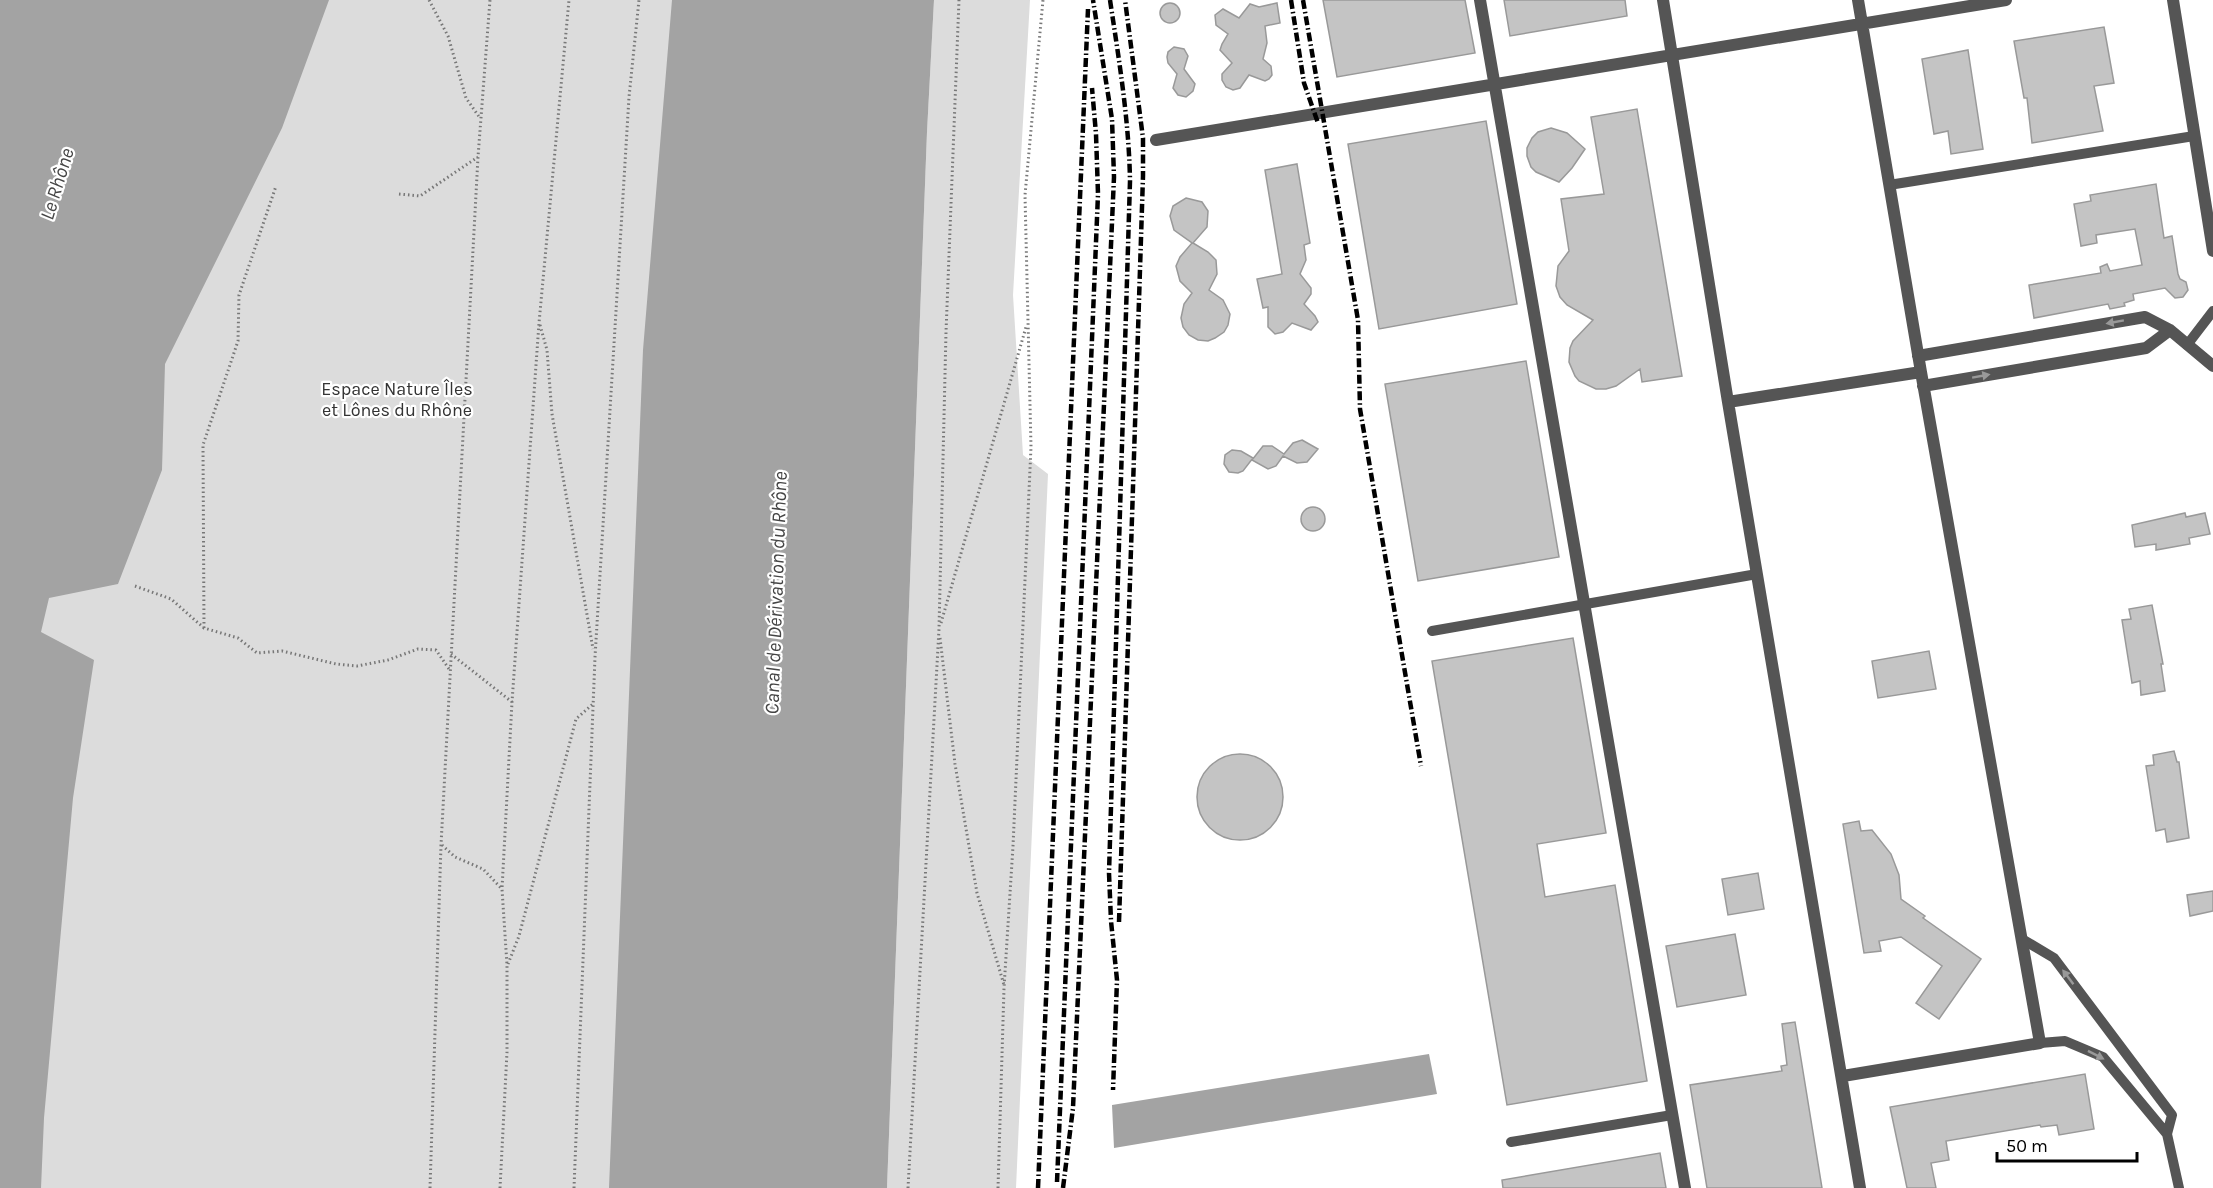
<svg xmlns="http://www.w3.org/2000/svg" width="2213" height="1188" font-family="Karla,sans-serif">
  <rect width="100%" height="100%" fill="#fff"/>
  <path fill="#dcdcdc" d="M0,0h812l-55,1188h-757z
    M934,0h96l-17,295 10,160 25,19 -32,714h-129l40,-1056z"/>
  <path fill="#a3a3a3" d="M0,0h329l-47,128 -117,236 -3,106 -44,114 -69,14 -8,34 53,28 -21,138 -29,320 -3,70h-41z
    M672,0h262l-7,132 -40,1056h-278l34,-838z
    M1429,1054l8,40 -323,54 -2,-43z"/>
  <path fill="#c4c4c4" stroke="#999" stroke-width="1.5" d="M1323,0h142l10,53 -138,24z
    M1504,0h121l2,16 -117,20z
    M1160 13a10 10 0 1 1 20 0a10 10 0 1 1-20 0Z
    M1277,3l3,20 -15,3 2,17 -4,16 8,7 1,9 -3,4 -4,2 -16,-6 -9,13 -7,2 -7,-3 -4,-7v-6l10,-11 -12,-13 2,-6 6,-10 -12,-9 -1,-10 8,-6 16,9 11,-14 9,3z
    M2104,27l10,56 -20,3 9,45 -71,12 -5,-45h-3l-10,-57z
    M1174,47l10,2 4,7 -4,13 11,15 -2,7 -7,6 -8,-2 -5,-7 4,-14 -9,-11 -1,-6 1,-5z
    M1968,50l15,99 -32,5 -3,-23 -14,3 -12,-75z
    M1637,109l45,267 -40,6 -2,-13 -24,17 -10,3h-10l-17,-8 -4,-5 -6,-14 1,-14 3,-7 20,-21 -26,-15 -7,-8 -4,-11 2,-20 11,-15 -8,-52 43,-5 -13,-77z
    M1486,121l31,183 -138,25 -31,-185z
    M1551,128l16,5 18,16 -13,19 -13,14 -23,-10 -5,-5 -4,-11v-8l5,-10 6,-6z
    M1297,164l13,79 -6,2 2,15 -6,14 11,14v6l-7,10 11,12 3,6 -7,8 -19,-7 -9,9 -8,2 -7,-7v-20l-5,1 -6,-29 25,-5 -17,-104z
    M2156,184l8,54 8,-2 6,38 2,5 6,3 2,8 -5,7 -8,1 -10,-10 -32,6 1,6 -10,3 1,3 -15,3 -2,-5 -74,14 -5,-33 72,-12 -1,-6 7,-3 3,7 32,-6 -7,-36 -39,6 1,8 -16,3 -7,-42 17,-3 -1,-6z
    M1186,198l16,4 6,9 -1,16 -14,16 15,9 8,8 1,14 -8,16 14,10 7,14 -2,11 -4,7 -9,6 -7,3 -10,-1 -9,-5 -6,-8 -2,-9 3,-14 8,-11 -12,-12 -4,-15 4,-9 12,-14 -18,-13 -4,-14 3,-10z
    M1526,361l33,196 -141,24 -33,-197z
    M1302,440l16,9 -11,13 -10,1 -14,-7 -7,10 -8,3 -16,-9 11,-14h9l12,8 9,-11z
    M1232,450l9,1 12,7 -10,13 -5,2 -9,-1 -5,-8 1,-9z
    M1301 519a12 12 0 1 1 24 0a12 12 0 1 1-24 0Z
    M2185,513l1,4 19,-4 5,21 -21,4 1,6 -34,6v-6l-21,3 -3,-22z
    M2152,605l11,59h-2l4,27 -24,4 -1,-14 -8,2 -10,-63 9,-1 -2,-10z
    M1573,638l33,195 -69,11 8,53 70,-12 32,196 -140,24 -75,-444z
    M1929,651l7,38 -58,9 -6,-37z
    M2174,751l3,11h2l10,76 -22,4 -2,-13 -9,2 -10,-65 8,-1 -1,-10z
    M1197 797a43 43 0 1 1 86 0a43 43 0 1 1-86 0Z
    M1859,821l2,10 11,-1 19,24 8,21 2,24 24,17 -2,2 58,41 -42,60 -23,-16 26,-37 -41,-29 -22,4 2,10 -17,2 -21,-129z
    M1758,873l6,36 -36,6 -6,-36z
    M2213,891v20l-23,5 -3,-21z
    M1735,934l11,61 -69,12 -11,-61z
    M1795,1022l27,166h-115l-17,-103 92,-14 -1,-5 6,-1 -5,-41z
    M2085,1074l9,55 -35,6 -2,-10 -16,2 -1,-2 -94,16 3,19 -18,3 5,25h-29l-17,-81z
    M1660,1153l6,35h-163l-1,-8z"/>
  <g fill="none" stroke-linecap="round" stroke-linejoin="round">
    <path stroke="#777" stroke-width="3" stroke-dasharray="1.5 3" stroke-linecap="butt" d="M429,0l19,36 18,62 14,20
      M399,194l21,2 58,-39
      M540,325l7,25 5,64 41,235
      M135,586l36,13 33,29 34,10 19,15 25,-2 54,13 21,2 31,-6 30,-11 18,1 13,19
      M941,623l85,-296
      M204,628l-1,-183 35,-104 1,-46 37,-109
      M940,638l15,126 22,129 27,92
      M451,654l61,48
      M442,845l13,12 28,12 19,20
      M508,964l11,-28 57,-217 17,-15
      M430,1188l11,-343 37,-688 12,-157
      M500,1188l7,-136v-87l-5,-76 10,-187 27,-379 30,-323
      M574,1188l21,-531 34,-560 10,-97
      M908,1188l31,-559 7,-297 13,-332
      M998,1188l6,-200 9,-142 18,-399 -6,-252 18,-195"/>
    <path stroke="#555" stroke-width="10" d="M1889,185l305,-49
      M2187,345l26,-34
      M1432,631l325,-57
      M2022,939l32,19 118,157 -5,19 -64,-77 -38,-16 -25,2
      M2167,1134l12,54
      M1511,1142l161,-27"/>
    <path stroke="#555" stroke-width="12" d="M1480,0l205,1188
      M1663,0l65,402 132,786
      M2173,0l40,251
      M1156,140l850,-140
      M1918,356l227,-39 25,13 43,36
      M1923,386l223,-38 24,-18
      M1728,402l193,-30
      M1843,1076l197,-33 -119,-671 -63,-372"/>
    <path stroke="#000" stroke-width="4.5" stroke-dasharray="9 3 1.5 3" stroke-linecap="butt" d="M1110,0c9,60 19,120 20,181l-21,692 2,48 6,59 -4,110
      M1291,0l13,83 14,40
      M1303,0l55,320 2,89 61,357
      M1119,922l24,-746v-38l-18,-138
      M1057,1182l41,-988 -2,-60 -4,-46
      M1038,1188l50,-1179
      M1063,1188l10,-80 41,-931 -2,-58 -19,-119"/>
  </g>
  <defs><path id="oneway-solid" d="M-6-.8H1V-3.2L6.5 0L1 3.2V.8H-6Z" transform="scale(1.5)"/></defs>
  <g fill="#999">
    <use href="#oneway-solid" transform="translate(2115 322) rotate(170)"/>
    <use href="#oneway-solid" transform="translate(1981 376) rotate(-10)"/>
    <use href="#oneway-solid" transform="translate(2068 977) rotate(-127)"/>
    <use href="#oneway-solid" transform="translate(2096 1055) rotate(27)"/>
  </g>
  <g text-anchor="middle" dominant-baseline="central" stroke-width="4.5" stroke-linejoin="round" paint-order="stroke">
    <g font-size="18" fill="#333" stroke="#fff">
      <text x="397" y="389">Espace Nature Îles<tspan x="397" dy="21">et Lônes du Rhône</tspan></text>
    </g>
    <g font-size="20" font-style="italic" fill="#444" stroke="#fff">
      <text transform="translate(57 184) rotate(-73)">Le Rhône</text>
      <text transform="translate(776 593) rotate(-88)">Canal de Dérivation du Rhône</text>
    </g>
  </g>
  <path d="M1997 1152v9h140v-9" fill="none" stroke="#000000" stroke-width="3"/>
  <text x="2006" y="1152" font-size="18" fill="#000000" stroke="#ffffff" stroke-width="4.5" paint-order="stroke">50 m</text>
</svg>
